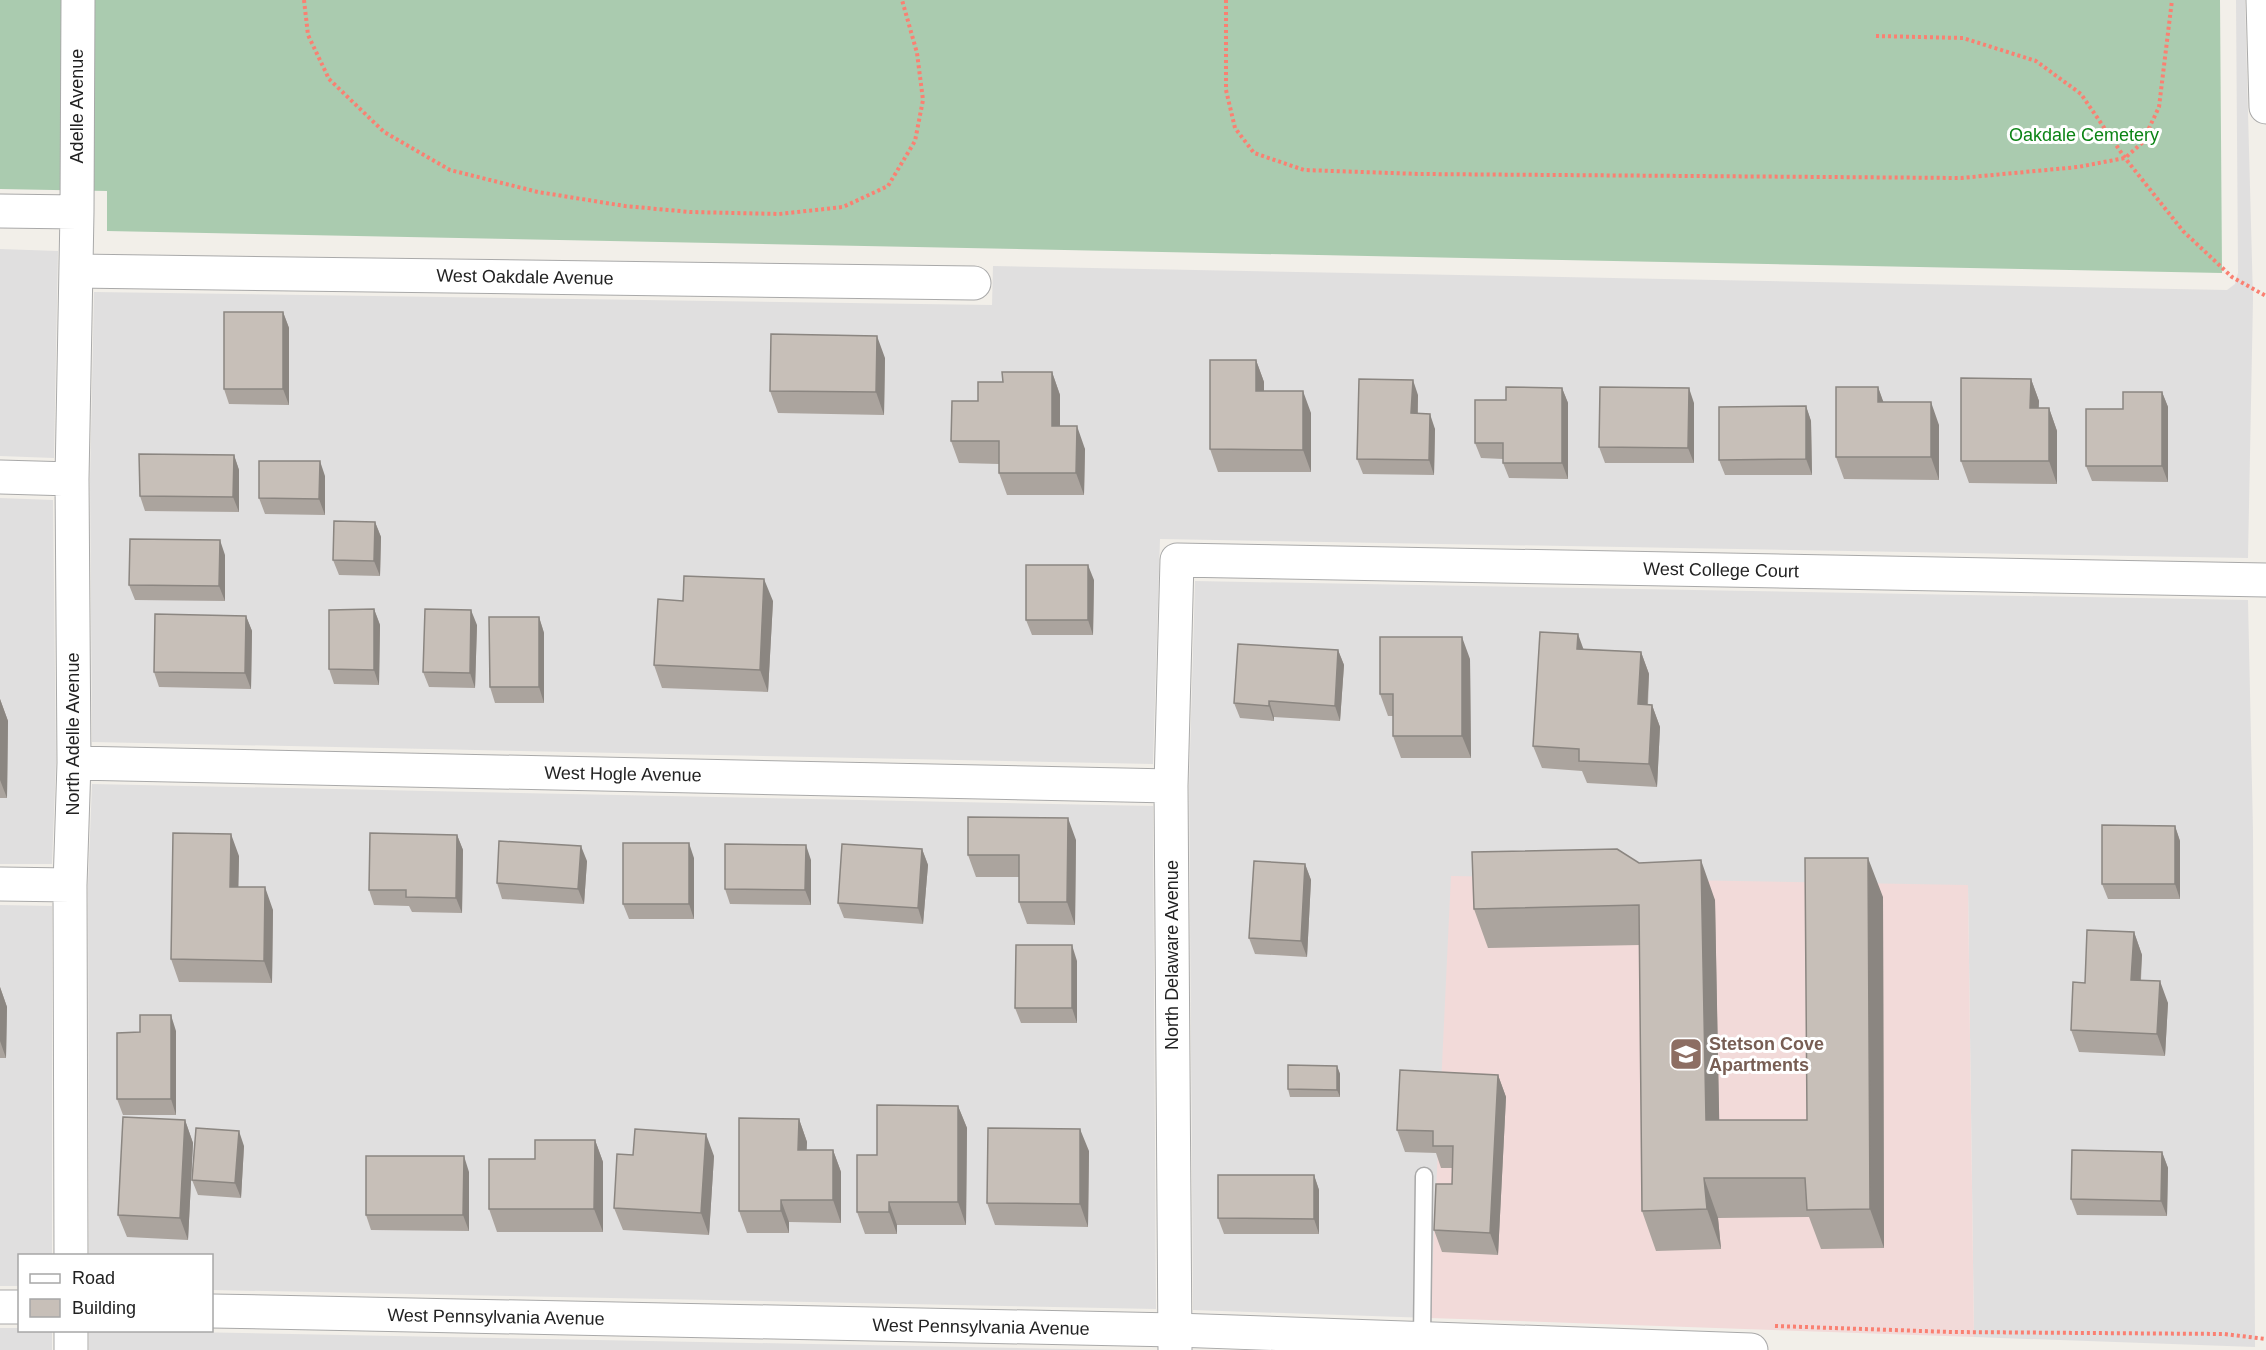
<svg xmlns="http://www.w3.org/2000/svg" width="2266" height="1350" font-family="Helvetica,sans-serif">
  <rect width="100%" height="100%" fill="#f2efe9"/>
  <path fill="#e0dfdf" d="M2236,0h9l8,299 -5,259 -1088,-19 -7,225 -1061,-22 -2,-263 4,-187 898,13 1,-39 1234,24 8,-6 3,-11z
    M0,249l58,2 -4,207 -54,-2z
    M0,498l53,2 3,262 -4,102h-52z
    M1195,581l1053,19 5,231 2,516 -281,-10 -6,-451 -538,432 -237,-8 -4,-524z
    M92,784l1061,22 3,503 -944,-19v-34h-123l-1,-371z
    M0,905l52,1v349l-32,1 -1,30h-19z
    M0,1328h19l1,2 32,1v19h-52z
    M89,1331h47l984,19h-1031z"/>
  <path fill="#f2dad9" d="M1451,876l517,9 6,452 -544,-19z"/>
  <path fill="#aacbaf" d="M0,0h2220l2,273 -2115,-42v-40l-107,-2z"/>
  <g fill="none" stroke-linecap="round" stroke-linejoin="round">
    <g stroke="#a9a9a9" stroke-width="19">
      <path id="service" d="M1422,1339l2,-163"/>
    </g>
    <g stroke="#a9a9a9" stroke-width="35">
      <path id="minor" d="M0,211l77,1
        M76,271l898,12
        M0,477l72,2
        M74,763l1097,23
        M0,884l70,1
        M71,1256l-1,-371 4,-122 -2,-284 5,-267 1,-212
        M71,1350v-20
        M1175,1350l-4,-564 6,-226 1089,20"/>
    </g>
    <g stroke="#a9a9a9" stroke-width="35">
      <path id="tertiary" d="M2263,0l3,107
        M0,1307h20
        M212,1311l963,19 576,20"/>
    </g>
    <path stroke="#fa8072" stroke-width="4" stroke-dasharray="3 3" stroke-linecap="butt" d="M304,0l4,35 21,44 55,53 66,38 88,22 87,14 65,6 89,2 64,-7 45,-21 27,-45 8,-41 -6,-47 -15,-53
      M1226,0v90l9,38 19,25 50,17 116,4 541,4 117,-11 47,-9 17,-15 17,-36 13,-107
      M1876,36l87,2 73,23 45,33 44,64 58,73 49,46 34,19
      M1775,1326l177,6 272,2 42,5"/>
    <use href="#service" stroke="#fff" stroke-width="16"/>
    <use href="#minor" stroke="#fff" stroke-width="33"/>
    <use href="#tertiary" stroke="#fff" stroke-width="33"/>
  </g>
  <path fill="#aba49e" d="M283,312l6,16v77l-60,-1 -5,-15z
    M885,358l-1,57 -106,-2 -8,-22z
    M1256,360l8,22v9l47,22v59h-93l-8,-23z
    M1052,372l8,23v31l25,23 -1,46h-77l-8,-22v-9l-40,-1 -8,-22 27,-40 25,-19z
    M2031,379l8,22 -1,7h11l8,23v53l-88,-1 -8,-22z
    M1878,387l5,15 56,23v55l-95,-1 -8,-22z
    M1562,388l6,15v76l-59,-1 -6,-15v-4l-22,-1 -6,-15z
    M2162,392l6,15v75l-76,-1 -6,-15z
    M1418,395v18l17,16 -1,46 -71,-1 -6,-15z
    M1694,403v60h-89l-6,-16z
    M1806,406l5,15 1,54h-87l-6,-15z
    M234,455l5,15v42l-94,-1 -5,-15z
    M325,476v39l-60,-1 -6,-16z
    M375,522l6,15 -1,39 -41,-1 -6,-15z
    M225,555v46l-90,-1 -6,-15z
    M1094,580l-1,55h-61l-6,-15z
    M683,601h90l-5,91 -106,-4 -8,-23z
    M374,609l6,16 -1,60 -45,-1 -5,-15z
    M246,616l6,15 -1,58 -92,-2 -5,-15z
    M539,617l5,16v70h-49l-5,-16z
    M477,625l-2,63 -46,-1 -6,-15z
    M1584,649l57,3 8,22 -1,31h4l8,22 -3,60 -70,-4 -5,-12 -40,-3 -9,-22z
    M1338,650l6,15 -4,56 -66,-4v4l-34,-3 -6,-15z
    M1470,659l1,99h-70l-8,-22v-20h-5l-8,-22z
    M0,699l8,22 -1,77h-7z
    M2175,826l5,15v58h-72l-6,-15z
    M457,835l6,15 -1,63 -50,-1 -3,-6 -35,-1 -5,-15z
    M1076,840l-1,85 -48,-1 -8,-22v-25h-43l-8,-22z
    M922,849l6,16 -5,59 -79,-6 -6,-15z
    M239,856l-1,31 35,23 -1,73 -93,-1 -8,-23z
    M694,858v61h-65l-6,-15z
    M811,860v45l-81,-1 -5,-15z
    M587,861l-3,43 -82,-5 -5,-16z
    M1639,863l76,37 4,220h88l76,-223 1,351 -63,1 -12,-32 -91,1 3,31 -65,2 -14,-40 -2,-266 -152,3 -14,-39z
    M1305,864l6,16 -4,77 -52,-3 -6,-16z
    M2134,932l8,23 -1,25 27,23 -3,53 -86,-4 -8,-22 14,-47z
    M1077,961v62h-56l-6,-15z
    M0,987l7,20 -1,51h-6z
    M176,1031v84h-53l-6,-16z
    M1337,1066l3,8v23h-50l-2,-8z
    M1498,1075l8,22 -8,158 -56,-3 -8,-22 18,-46v-16h-11l-5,-15 -31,-1 -8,-22z
    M958,1106l9,22 -1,97h-69v9h-32l-8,-22 20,-57z
    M799,1119l8,23 -1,8h27l8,22v51l-52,-1v11h-42l-8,-22z
    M185,1120l8,23 -5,97 -61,-3 -9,-22z
    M595,1140l8,22v70h-106l-8,-23 46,-50z
    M244,1146l-3,52 -43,-3 -6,-15z
    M1089,1151l-1,76 -93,-2 -8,-22z
    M2162,1152l6,16 -1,48 -90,-1 -6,-16z
    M714,1156l-5,79 -86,-5 -9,-22z
    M469,1172v59l-98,-1 -5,-15z
    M1314,1175l5,15v44h-95l-6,-16z"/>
  <path fill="#8b8681" d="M283,312l6,16v77l-6,-16z
    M877,336l8,22 -1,57 -8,-23z
    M1256,360l8,22v31l-8,-22z
    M1052,372l8,23v53l-8,-22z
    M2031,379l8,22 -1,29 -8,-22z
    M1413,380l5,15 -1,34 -6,-16z
    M1878,387l8,22 -8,-7z
    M1562,388l6,15v76l-6,-16z
    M1689,388l5,15v60l-6,-15z
    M1303,391l8,22v59l-8,-22z
    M2162,392l6,15v75l-6,-16z
    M1931,402l8,23v55l-8,-23z
    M1806,406l5,15 1,54 -6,-16z
    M2049,408l8,23v53l-8,-23z
    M1430,414l5,15 -1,46 -5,-15z
    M1077,426l8,23 -1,46 -8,-22z
    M234,455l5,15v42l-6,-15z
    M320,461l5,15v39l-6,-16z
    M375,522l6,15 -1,39 -6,-15z
    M220,540l5,15v46l-6,-15z
    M1088,565l6,15 -1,55 -5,-15z
    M764,579l9,22 -5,91 -8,-22z
    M374,609l6,16 -1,60 -5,-15z
    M471,610l6,15 -2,63 -5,-15z
    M246,616l6,15 -1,58 -6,-16z
    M539,617l5,16v70l-5,-16z
    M1578,634l8,22 -9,-7z
    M1462,637l8,22 1,99 -9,-22z
    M1338,650l6,15 -4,56 -5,-15z
    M1641,652l8,22 -3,53 -8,-23z
    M0,699l8,22 -1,77 -7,-18z
    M1269,701l5,16v4l-5,-15z
    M1652,705l8,22 -3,60 -8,-23z
    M1068,818l8,22 -1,85 -8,-23z
    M2175,826l5,15v58l-5,-15z
    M231,834l8,22 -1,53 -8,-22z
    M457,835l6,15 -1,63 -6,-15z
    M689,843l5,15v61l-5,-15z
    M806,845l5,15v45l-6,-15z
    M581,846l6,15 -3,43 -6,-15z
    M922,849l6,16 -5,59 -5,-16z
    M1868,858l15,39 1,351 -14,-39z
    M1701,860l14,40 5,259 -14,-39z
    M1305,864l6,16 -4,77 -6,-16z
    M265,887l8,23 -1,73 -8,-22z
    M2134,932l8,23 -3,47 -8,-22z
    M1072,945l5,16v62l-5,-15z
    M2160,981l8,22 -3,53 -8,-22z
    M0,987l7,20 -1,51 -6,-17z
    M171,1015l5,16v84l-5,-16z
    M1337,1066l3,8v23l-3,-7z
    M1498,1075l8,22 -8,158 -8,-22z
    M958,1106l9,22 -1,97 -8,-23z
    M799,1119l8,23 -1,30 -8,-22z
    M185,1120l8,23 -5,97 -8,-22z
    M1080,1129l9,22 -1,76 -8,-23z
    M239,1131l5,15 -3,52 -6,-15z
    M706,1134l8,22 -5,79 -8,-22z
    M595,1140l8,22v70l-9,-23z
    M833,1150l8,22v51l-8,-23z
    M2162,1152l6,16 -1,48 -6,-15z
    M464,1156l5,16v59l-6,-16z
    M1314,1175l5,15v44l-5,-15z
    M1704,1178l14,40 3,31 -14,-40z
    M781,1200l8,22v11l-8,-22z
    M889,1202l8,23v9l-8,-22z"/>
  <path fill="#c7bfb8" stroke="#8b8681" stroke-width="1.5" d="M224,312h59v77h-59z
    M771,334l106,2 -1,56 -106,-1z
    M1210,360h46v31h47v59l-93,-1z
    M1002,372h50v54h25l-1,47h-77v-32h-48l1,-40h26v-19h25z
    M1961,378l70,1 -1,29h19v53h-88z
    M1359,379l54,1 -2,33 19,1 -1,46 -72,-1z
    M1506,387l56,1v75h-59v-20h-28v-43h31z
    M1600,387l89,1 -1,60 -89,-1z
    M1836,387h42v15h53v55h-95z
    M2123,392h39v74h-76v-57h37z
    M1806,406v53l-87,1v-53z
    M139,454l95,1 -1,42 -93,-1z
    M259,461h61l-1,38 -60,-1z
    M334,521l41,1 -1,39 -41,-1z
    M130,539l90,1 -1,46 -90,-1z
    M1026,565h62v55h-62z
    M684,576l80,3 -4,91 -106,-5 4,-66 25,2z
    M374,609v61l-45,-1v-59z
    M425,609l46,1 -1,63 -47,-1z
    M155,614l91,2 -1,57 -91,-1z
    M489,617h50v70h-49z
    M1540,632l38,2 -1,15 64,3 -3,52 14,1 -3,59 -70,-3v-12l-46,-3z
    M1380,637h82v99h-69v-42h-13z
    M1238,644l100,6 -3,56 -66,-5v5l-35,-3z
    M968,817l100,1 -1,84h-48v-47h-51z
    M2102,825l73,1v58h-73z
    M173,833l58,1 -1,53h35l-1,74 -93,-2z
    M370,833l87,2 -1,63 -50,-1v-7h-37z
    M499,841l82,5 -3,43 -81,-6z
    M623,843h66v61h-66z
    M725,844l81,1 -1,45 -80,-1z
    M842,844l80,5 -4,59 -80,-5z
    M1617,849l22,14 62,-3 5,260h101l-2,-262h63l2,351 -63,1 -2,-32h-101l3,31 -65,2 -3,-306 -165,4 -2,-57z
    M1254,861l51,3 -4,77 -52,-3z
    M2087,930l47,2 -3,48 29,1 -3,53 -86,-4 2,-48 12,1z
    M1016,945h56v63h-57z
    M140,1015h31v84h-54v-66l23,-1z
    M1288,1065l49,1v24l-49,-1z
    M1400,1070l98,5 -8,158 -56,-3 2,-46h16l1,-38h-20v-15l-36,-1z
    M877,1105l81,1v96h-69v10h-32v-57h20z
    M123,1117l62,3 -5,98 -62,-3z
    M739,1118l60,1 -1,31h35v50h-52v11h-42z
    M196,1128l43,3 -4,52 -43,-3z
    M988,1128l92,1v75l-93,-1z
    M635,1129l71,5 -5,79 -87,-5 3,-54 16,1z
    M535,1140h60l-1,69h-105v-50h46z
    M2072,1150l90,2 -1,49 -90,-2z
    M366,1156h98l-1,59h-97z
    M1218,1175h96v44l-96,-1z"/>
  <defs>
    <g id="university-square" transform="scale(1.725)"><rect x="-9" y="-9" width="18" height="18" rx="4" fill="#8d6e63" stroke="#fff"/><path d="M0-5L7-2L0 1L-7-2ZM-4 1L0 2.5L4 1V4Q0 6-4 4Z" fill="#fff"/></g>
  </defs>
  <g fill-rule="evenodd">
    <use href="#university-square" x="1686" y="1054"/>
  </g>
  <g text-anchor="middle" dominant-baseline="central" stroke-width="6" stroke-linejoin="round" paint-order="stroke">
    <g font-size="18" fill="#222" stroke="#fff">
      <text transform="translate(77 106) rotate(-90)">Adelle Avenue</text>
      <text transform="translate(525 277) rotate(1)">West Oakdale Avenue</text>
      <text transform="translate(1721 570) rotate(1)">West College Court</text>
      <text transform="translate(73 734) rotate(-90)">North Adelle Avenue</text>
      <text transform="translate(623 774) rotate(1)">West Hogle Avenue</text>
      <text transform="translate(1172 955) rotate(-90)">North Delaware Avenue</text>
      <text transform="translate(496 1317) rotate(1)">West Pennsylvania Avenue</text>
      <text transform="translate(981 1327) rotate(1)">West Pennsylvania Avenue</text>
    </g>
    <g font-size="18" fill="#0c8416" stroke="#fff">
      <text x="2084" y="135">Oakdale Cemetery</text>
    </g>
    <g font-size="18" font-weight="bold" fill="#785e54" stroke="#fff" text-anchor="start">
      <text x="1709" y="1044">Stetson Cove<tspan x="1709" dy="21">Apartments</tspan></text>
    </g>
  </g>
  <rect x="18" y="1254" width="195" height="78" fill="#ffffff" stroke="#a7a7a7" stroke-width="1.5"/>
  <rect x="30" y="1274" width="30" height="9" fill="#ffffff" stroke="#a7a7a7" stroke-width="1.5"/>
  <text x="72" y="1284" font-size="18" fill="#222222">Road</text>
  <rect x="30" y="1299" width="30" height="18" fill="#c7bfb8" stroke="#a7a7a7" stroke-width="1.5"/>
  <text x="72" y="1314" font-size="18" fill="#222222">Building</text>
</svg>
